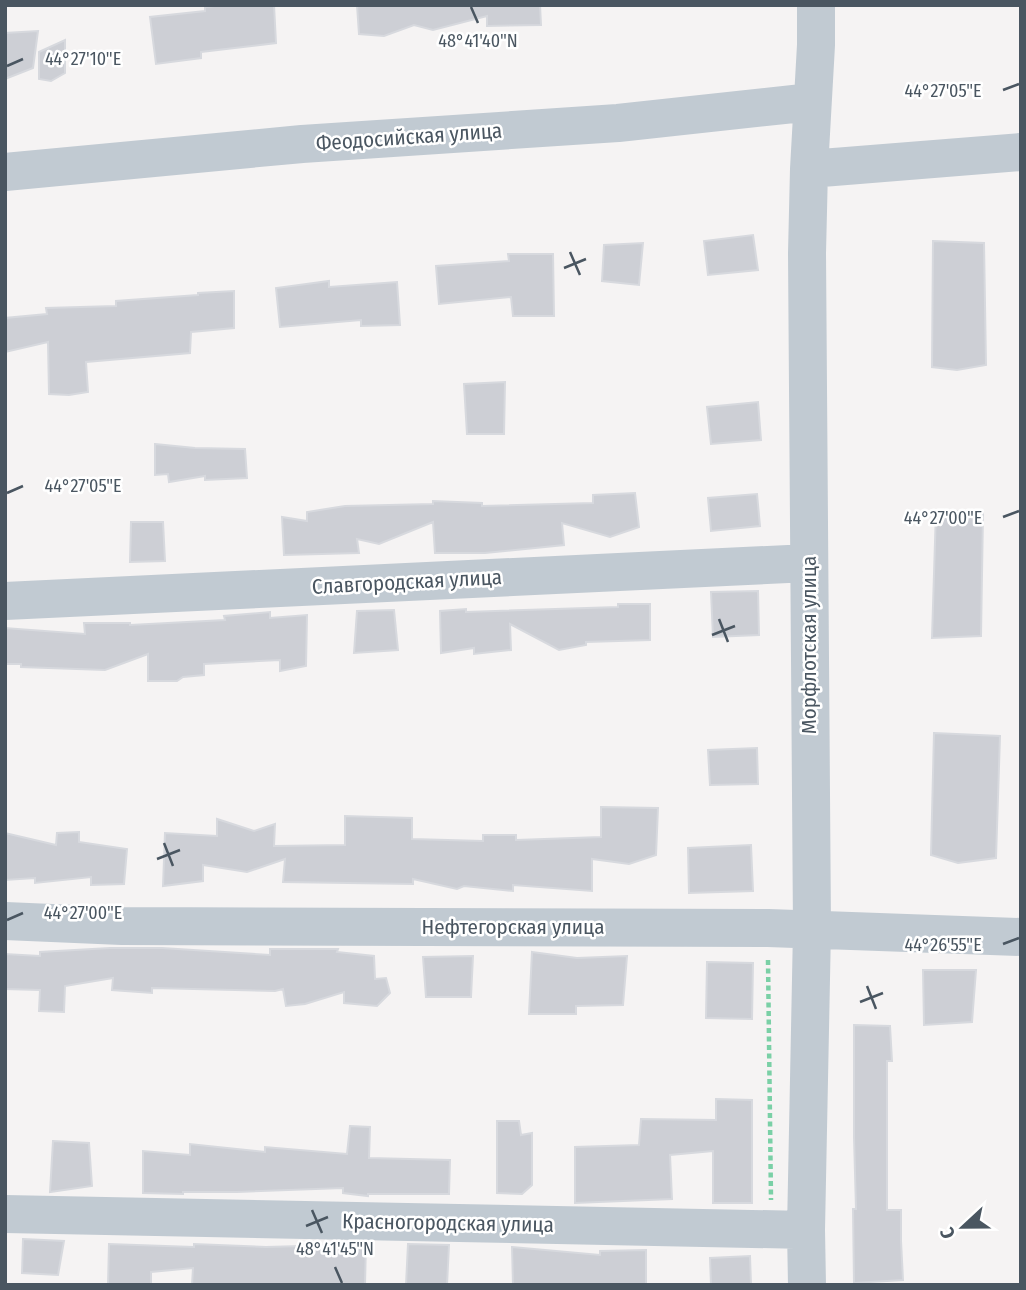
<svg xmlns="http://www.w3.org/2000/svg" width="1026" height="1290" font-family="'Fira Sans Condensed',sans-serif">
  <rect width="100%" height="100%" fill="#f5f3f3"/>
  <path fill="#cdcfd5" stroke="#d7d9de" stroke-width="2" d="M224,5h50l2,38 -75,9v6l-45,6 -6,-47 55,-6v-4z
    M357,5h183l1,20 -54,1v-10l-54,14 -19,-5 -30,11 -25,-2z
    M38,31l-5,37 -28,11v-46z
    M65,40v33l-14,8 -12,-2v-27z
    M753,235l5,35 -50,5 -4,-34z
    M933,241l51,2 2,122 -29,5 -25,-3z
    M643,243l-4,42 -37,-4 2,-36z
    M508,254h45l1,62h-41l-2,-19 -72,7 -3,-38 73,-5z
    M329,281v6l68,-5 3,43 -39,1v-6l-81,7 -4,-39z
    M234,291v37l-43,4 -1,21 -104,9 2,30 -19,3 -20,-1 -1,-52 -43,10v-34l42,-4 -1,-6 70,-2v-5l82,-6v-2z
    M505,382l-1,52h-37l-3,-50z
    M758,402l3,38 -50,4 -4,-37z
    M155,444l40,4 50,1 2,29 -42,2v-4l-36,6 -1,-8 -13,1z
    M635,493l4,34 -29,10 -48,-14 2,22 -79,8h-50l-2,-31 -54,22 -22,-5 2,14 -75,2 -2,-38 25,4v-9l38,-6 88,-2v-3l49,2v3l111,-3v-8z
    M757,494l3,32 -49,5 -3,-33z
    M936,510l47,3 -2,123 -49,2z
    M131,522h32l2,39 -35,1z
    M758,591l1,44 -46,2 -2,-45z
    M618,604h32v36l-64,2v3l-27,5 -49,-26 1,26 -37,4v-6l-33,5 -1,-42 26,-2v3l152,-5z
    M394,610l4,40 -44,3 3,-42z
    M270,612v6l37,-3 -1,51 -26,5v-11l-76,4v11l-21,2 -6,4h-29v-27l-43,16 -84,-3v-3h-16v-36l80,6 -1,-11h46v2l95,-5 -1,-4z
    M934,733l66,3 -4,122 -38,5 -27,-8z
    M757,748l1,36 -48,1 -2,-35z
    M601,807l57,1 -2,47 -27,9 -37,-5v32l-79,-6v6l-49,-5 -7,3 -44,-10v5l-130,-2 2,-23 -38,13 -44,-7v16l-40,5 2,-53 52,3v-17l37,12 21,-7 -1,22 71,-1v-29l67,2v21l71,2v-6h33v5l85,-3z
    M79,832v10l48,7 -3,35 -33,1v-8l-56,6v-5l-30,2v-47l51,12 1,-12z
    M751,845l2,46 -64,2 -1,-45z
    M110,948h52l108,7v-6h68l-1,3 37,4 1,23 11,-1 4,15 -13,13 -33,-3v-11l-39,12 -19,2 -3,-17 -8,2 -123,-3v5l-40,-3 1,-12 -48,8 -1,26 -25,-1 1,-21 -35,-1v-35l35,2v-4z
    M532,952l45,6 50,-2 -4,49 -47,1v8h-47z
    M473,956l-2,41h-45l-3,-40z
    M707,962l46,1 -1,56 -46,-1z
    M923,970h53l-4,52 -48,3z
    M854,1025l36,1 2,35h-5v149h14v31l2,39 -49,3 -1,-74h3l-2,-72z
    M716,1099l36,1v103h-39v-52l-43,4 2,44 -97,4v-56l64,-2 2,-26 75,1z
    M497,1121h22l2,14 11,-2v52l-10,9 -25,-1z
    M350,1126l20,1 -1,31 81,2 -1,34h-81v2l-25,-3v-5l-106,4h-54v2l-40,-1v-42l47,4v-11l75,8v-5l82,7z
    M53,1141l36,2 3,43 -42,6z
    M23,1239l41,2 -6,34 -36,-2z
    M338,1243h28l-1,42h-173l1,-17 -42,4v13h-43l1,-41 85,3v-3l72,3 72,-2z
    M408,1244l41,1 -2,40h-41z
    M512,1247l88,8v-4l46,-1v35h-133z
    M750,1256l1,29h-40l-1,-27z"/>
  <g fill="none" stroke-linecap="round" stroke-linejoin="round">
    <path stroke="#7ad0a6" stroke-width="4.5" stroke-dasharray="5 3.5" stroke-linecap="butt" d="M768,960l3,240"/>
    <path stroke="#c1cad2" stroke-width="38" d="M809,169l212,-17
      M5,172l297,-28 316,-21 194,-21
      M5,601l804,-38
      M5,921l117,5 646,2 253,9
      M5,1214l801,16
      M807,1285l-1,-55 6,-301 -5,-676 2,-84 7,-124v-40"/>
  </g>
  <path fill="none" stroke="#4a5661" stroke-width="2.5" d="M471,7l7,16M7,66l16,-7M1003,90l16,-6M570,252l10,23M564,268l22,-9M7,493l16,-7M1003,517l16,-6M719,619l9,23M712,635l23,-9M164,843l9,23M157,859l23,-9M7,920l16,-7M1003,944l16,-6M867,986l9,23M860,1002l23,-9M312,1210l10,23M306,1226l22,-9M335,1267l7,16"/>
  <g text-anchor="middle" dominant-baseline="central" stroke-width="5" stroke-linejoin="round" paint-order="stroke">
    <g font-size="21" fill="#4a5661" stroke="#fff">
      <text transform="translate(409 137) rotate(-4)">Феодосийская улица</text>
      <text transform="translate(407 582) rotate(-3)">Славгородская улица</text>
      <text transform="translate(809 645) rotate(-90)">Морфлотская улица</text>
      <text x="513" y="927">Нефтегорская улица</text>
      <text transform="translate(448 1223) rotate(1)">Красногородская улица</text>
    </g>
  </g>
  <g font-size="18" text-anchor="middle" fill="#4a5661" stroke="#fff" stroke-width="5" stroke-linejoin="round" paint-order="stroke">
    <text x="478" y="47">48°41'40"N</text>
    <text x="83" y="65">44°27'10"E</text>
    <text x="943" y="97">44°27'05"E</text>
    <text x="83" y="492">44°27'05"E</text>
    <text x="943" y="524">44°27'00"E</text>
    <text x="83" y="919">44°27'00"E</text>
    <text x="943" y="951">44°26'55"E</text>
    <text x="335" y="1255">48°41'45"N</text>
  </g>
  <rect width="1026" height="1290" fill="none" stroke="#4a5661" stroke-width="14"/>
  <g transform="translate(963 1227) rotate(248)" stroke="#ffffff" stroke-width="5" paint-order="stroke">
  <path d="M0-5L12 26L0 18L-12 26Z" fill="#4a5661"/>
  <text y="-10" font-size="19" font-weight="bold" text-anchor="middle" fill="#4a5661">С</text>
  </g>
</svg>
